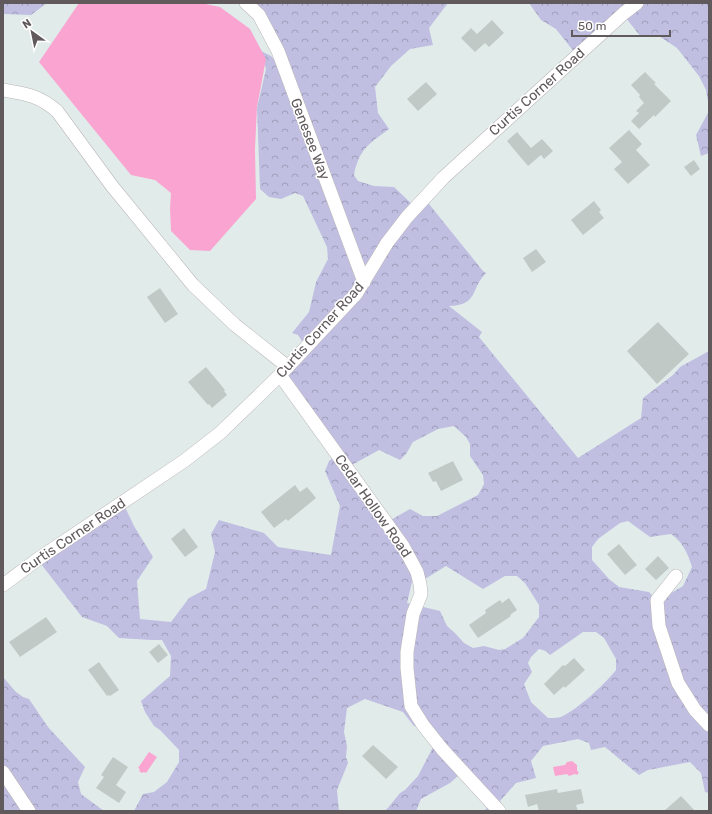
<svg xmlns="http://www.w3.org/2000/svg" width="712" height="814" font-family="Rubik,sans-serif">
  <defs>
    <pattern id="forest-crowns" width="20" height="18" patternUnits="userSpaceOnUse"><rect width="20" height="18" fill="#c0bfe2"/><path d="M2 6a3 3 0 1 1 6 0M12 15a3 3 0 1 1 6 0" fill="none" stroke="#9f9eba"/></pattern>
  </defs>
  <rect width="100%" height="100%" fill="#e1ecea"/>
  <path fill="url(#forest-crowns)" fill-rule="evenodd" d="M3,3h44l-16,12 -28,-1z
    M248,3h200l-19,25 4,17 -23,4 -19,17 -16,21 3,26 11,16c-20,15 -30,20 -35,46l4,6 16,5 20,1 20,19 8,-6 7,4 54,67 3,2c-16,16 -7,32 -37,33l33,26 -3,5 99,121 63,-40 2,-20 30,-23 7,-8 29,-16v442l-4,-1 -4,-19 -11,-11 -42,8 -9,5 -34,-28 -14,3 -2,-7 -11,-4 -35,7 -12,15 5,17 -20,5 -16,18 6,10h-22l10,-10 -28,-32 -16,14 -29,16 -5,12h-32l3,-2 13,-16 5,-3 13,-14 16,-31 1,-6 -22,-14 -10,-13 -38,-13 -18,9 -3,24 3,14 -1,11 2,6 -11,27 2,21h-205l9,-17 11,-2 13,-10 12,-20v-12l-19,-20 -6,-4 -9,-14 -4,-11 29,-25 1,-20 -9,-16h-11l-32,-2 -12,-12 -25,-9 -41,-53 83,-59 10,21 19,31 -16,24 3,38 31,3 18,-24 17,-9 9,-37 -4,-18 8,-14 45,13 14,14 53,8 9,-49 -15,-35 4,-10 9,-7 -50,-77v-2l21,-23 -11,-17 -6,-2 17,-21 7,-30 12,-23 -1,-12 -24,-51 -8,-3 -14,6 -12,-2 -9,-8 -3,-81 9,-39 -5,-18 10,5 9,10zM454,426l12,11 4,7v12l13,19 1,9 -6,11 -41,21h-14l-13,-7 -23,13 -37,-56 29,-16 21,10 6,-6 7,-12 25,-13zM628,521l22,16 21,-3c12,8 17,20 21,33l-9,19 -15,9h-16l-3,-3 -30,-5 -10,-8 -17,-19v-13l6,-8 22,-16zM446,566l37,23 22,-13h12l8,7 14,22v12l-16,21 -18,11 -6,1 -15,-4 -11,2 -9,-5 -9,-10 -8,-7 -7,-15 -33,-8 5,-21 13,-3zM583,632h13l8,6 12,21v11c-12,15 -38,39 -55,47 -4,1 -9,1 -13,1l-17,-16 -7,-18 8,-12 -4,-9 3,-6 8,-8 7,2 4,4z
    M529,3h180v104l-3,-17 -7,-14 -22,-28 -18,-12 -18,1 -19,-24 -47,40 -19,-24 -15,-9z
    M709,111v42l-8,3 -5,-21z
    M3,677l13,15 7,5 6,2 19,28 37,40 -7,15 3,12 23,17h-101z"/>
  <path fill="#f9a4d1" d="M79,3h122l19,4 30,22 16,30 -9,48 -2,42 1,50 -46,52 -20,-1 -19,-19 -1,-23 1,-15 -16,-13 -24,-5 -92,-113z
    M149,752l8,5 -11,16 -2,-1 -2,1 -3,-2 1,-2 -2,-1z
    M572,761l5,4v6l2,1 -2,3 -2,-1 -6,2 -2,-2 -12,2 -2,-9 12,-2 2,-3z"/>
  <path fill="#c0c9c6" d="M492,20l12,13 -15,14 -4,-4 -10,9 -14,-14 10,-10 6,6z
    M645,72l11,11 -2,1 17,17 -16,16 -1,-2 -15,14 -8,-8 8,-8 -3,-2 8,-8 -5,-6 1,-2 -9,-10z
    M426,82l11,12 -19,17 -11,-12z
    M629,130l13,14 -6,6 14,15 -22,19 -14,-15 8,-7 -13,-14z
    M517,132l14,16 11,-9 11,12 -9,8 -3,-4 -13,11 -21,-25z
    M694,160l6,9 -9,7 -7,-9z
    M594,201l7,9 -2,2 5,6 -21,17 -12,-15z
    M536,249l10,13 -14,10 -9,-14z
    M160,288l18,26 -13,9 -18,-26z
    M658,322l31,32 -32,30 -30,-33z
    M206,367l19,23 -1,1 3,4 -15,13 -3,-4 -1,1 -20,-23z
    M453,461l10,19 -22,11 -5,-10 -3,1 -5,-9z
    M295,485l5,7 7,-5 9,11 -28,23 -2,-2 -12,9 -13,-16z
    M184,528l14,19 -13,10 -14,-18z
    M619,544l18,21 -12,10 -18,-21z
    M658,556l11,12 -13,12 -11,-11z
    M509,598l8,12 -7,5 1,1 -33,22 -9,-13 17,-12 -1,-3 15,-10 2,3z
    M46,617l11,15 -37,25 -11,-15z
    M159,644l9,11 -10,8 -9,-11z
    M574,658l11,12 -20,18 -1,-2 -10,9 -10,-11 19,-19 2,1z
    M99,662l20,28 -9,6 -1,-1 -2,1 -19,-26z
    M373,745l25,22 -12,12 -24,-23z
    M113,757l15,10 -12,18 10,7 -7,11 -23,-15 8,-11 -3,-2z
    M557,789l1,4 23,-4 3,14 -8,2 2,6h-39l-2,-7 -9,3 -3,-12z
    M681,796l14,15h-31z"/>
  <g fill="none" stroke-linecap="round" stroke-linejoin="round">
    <g stroke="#bbb4b7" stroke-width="14">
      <path id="minor" d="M246,3l13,12 19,36 86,231
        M3,90c23,4 35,5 54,21l55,75 81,99 42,40 53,42
        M280,375l123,171 14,26 3,12 1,10 -8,20 -6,38v16l4,38 12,19 19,24 57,62
        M676,576l-19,24 2,26 19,57 17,27 14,15
        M3,585l35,-26 146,-98 36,-28 60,-58 76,-81 31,-51 20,-26 36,-39 181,-165 13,-10
        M3,772l26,39"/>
    </g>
    <use href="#minor" stroke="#fff" stroke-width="13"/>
  </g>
  <g text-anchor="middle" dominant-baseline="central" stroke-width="3" stroke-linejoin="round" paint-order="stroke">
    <g font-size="14" fill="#615a5d" stroke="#fff">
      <text transform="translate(537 92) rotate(-42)">Curtis Corner Road</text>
      <text transform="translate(310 139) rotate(69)">Genesee Way</text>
      <text transform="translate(320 330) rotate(-48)">Curtis Corner Road</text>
      <text transform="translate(373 506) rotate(55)">Cedar Hollow Road</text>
      <text transform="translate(73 536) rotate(-34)">Curtis Corner Road</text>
    </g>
  </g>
  <rect width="712" height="814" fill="none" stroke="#615a5d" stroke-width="8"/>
  <g transform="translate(32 32) rotate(327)" stroke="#ffffff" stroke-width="3" paint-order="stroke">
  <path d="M0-3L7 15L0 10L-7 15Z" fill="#615a5d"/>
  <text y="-6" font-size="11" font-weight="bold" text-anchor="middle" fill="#615a5d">N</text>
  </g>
  <path d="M572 30v6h98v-6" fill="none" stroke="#615a5d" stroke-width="2"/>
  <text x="578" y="30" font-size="12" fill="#615a5d" stroke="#ffffff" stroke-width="3" paint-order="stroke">50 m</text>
</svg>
